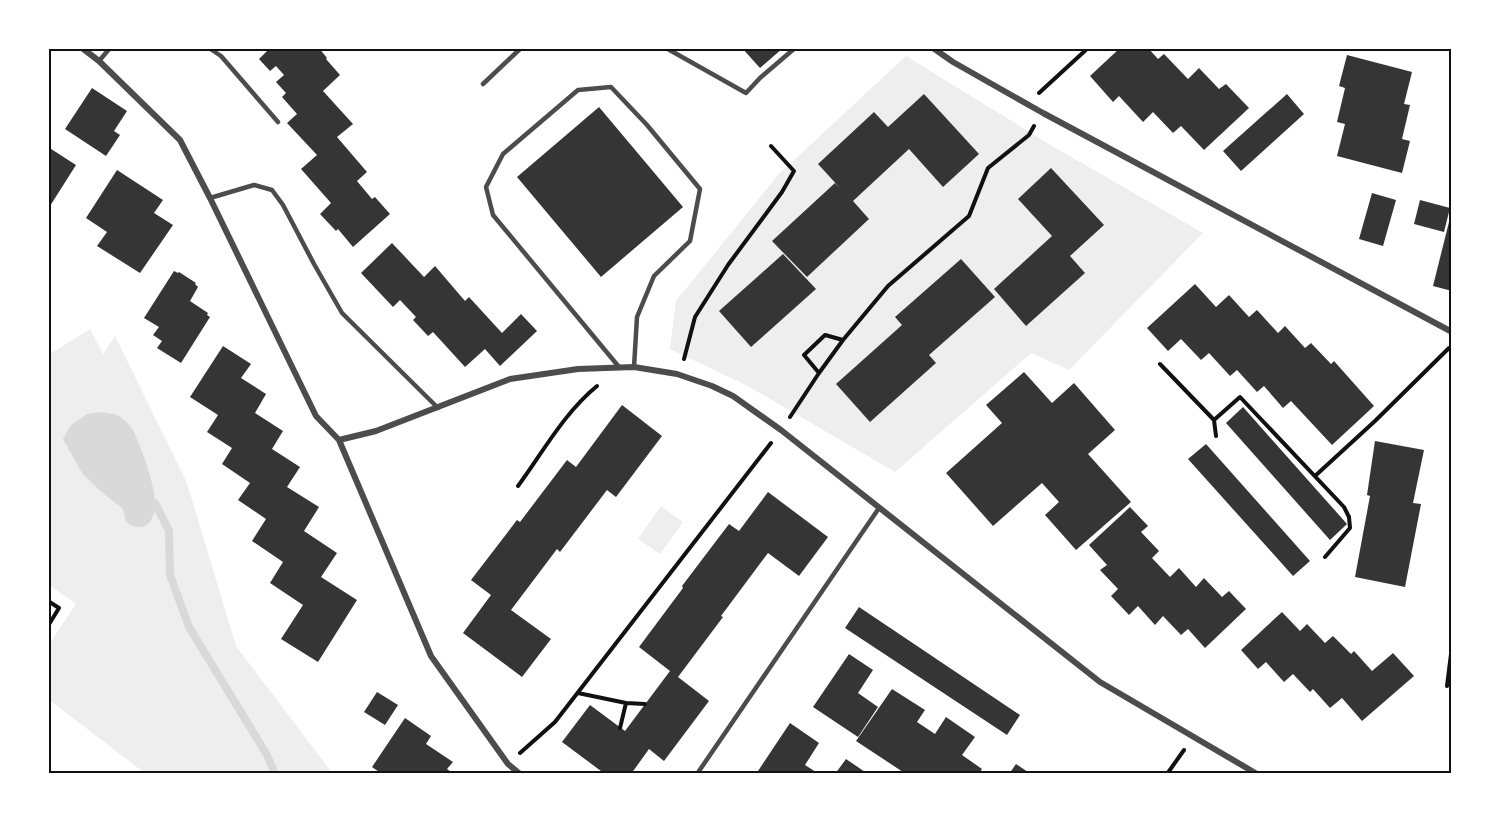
<svg xmlns="http://www.w3.org/2000/svg" width="1500" height="822" font-family="'IBM Plex Sans',sans-serif">
  <rect width="100%" height="100%" fill="#fff"/>
  <path fill="#eee" d="M906,56l141,87 156,90 -134,137 -38,-17 -136,119 -147,-86 -78,-37 6,-48 102,-126z
    M90,329l13,25 12,-18 72,147 49,163 97,128h-187l-98,-75v-53l28,-42 -28,-20v-229z
    M661,506l22,16 -23,32 -22,-15z"/>
  <path fill="#d9d9d9" d="M101,412c6,1 14,2 18,4 5,3 11,10 14,14 8,17 22,54 22,73 0,19 -11,32 -29,19l-3,-13 -25,-20 -16,-16 -19,-34 7,-13 17,-12z"/>
  <g fill="none" stroke-linecap="round" stroke-linejoin="round">
    <path stroke="#d9d9d9" stroke-width="8" d="M155,503l14,28 1,44 19,52 78,128 8,19"/>
  </g>
  <path fill="#353535" d="M270,48h49l8,10 -1,1 14,16 -17,16 30,33 -16,13 30,35 -10,9 15,18 3,-2 15,17 -37,33 -15,-18 -2,2 -16,-17 11,-11 -30,-34 16,-14 -30,-32 10,-9 -15,-17 4,-4 -10,-11 8,-7 -8,-9 -6,5 -11,-12z
    M742,48h41l-23,20z
    M1120,48h28l10,11 6,-5 24,25 11,-11 20,21 7,-5 23,24 -45,42 -23,-24 -8,7 -20,-21 -10,10 -24,-26 -6,6 -23,-26z
    M1347,55l65,17 -8,32 6,1 -8,34 8,2 -8,32 -65,-17 8,-32 -8,-2 8,-34 -6,-2z
    M92,88l35,23 -13,20 6,4 -14,21 -41,-27z
    M924,94l55,60 -36,33 -34,-38 -56,52 16,18 -62,58 -35,-36 63,-58 5,5 -22,-24 56,-52 14,15z
    M1287,94l17,20 -63,57 -18,-20z
    M599,107l84,100 -82,70 -84,-100z
    M48,147l28,18 -26,41 -2,-1z
    M1051,168l53,57 -34,31 15,17 -59,53 -32,-37 58,-53 -34,-37z
    M117,170l46,30 -9,13 19,12 -33,48 -43,-27 10,-14 -21,-14z
    M1372,193l24,7 -13,46 -24,-7z
    M1420,200l30,8 -6,24 -30,-8z
    M1449,222l3,1v68l-19,-5z
    M392,243l32,34 11,-11 30,35 4,-4 33,36 19,-19 16,17 -37,35 -15,-17 -20,18 -32,-35 -5,4 -15,-16 3,-3 -16,-17 -7,7 -32,-34z
    M783,254l33,35 -65,58 -32,-36z
    M961,259l34,38 -66,58 7,8 -66,59 -34,-38 66,-59 -7,-8z
    M174,271l4,2 1,-1 17,11 -1,1 3,3 -8,14 18,12 -1,2 3,2 -29,46 -24,-15 5,-7 -9,-6 6,-8 -15,-9z
    M1195,284l21,23 13,-12 20,22 8,-7 21,23 7,-7 20,22 6,-5 20,21 3,-3 40,45 -42,39 -41,-44 -8,7 -19,-22 -7,6 -20,-22 -7,6 -21,-23 -8,7 -20,-21 -13,12 -21,-23z
    M223,346l28,18 -10,14 25,16 -11,19 28,18 -11,18 28,18 -13,20 32,20 -15,24 33,22 -16,24 36,23 -39,62 -37,-23 22,-34 -33,-22 13,-21 -31,-21 14,-22 -28,-19 12,-17 -28,-19 10,-16 -25,-16 11,-17 -28,-18z
    M1024,372l28,31 22,-20 41,47 -27,24 43,48 -55,48 -31,-35 14,-13 -17,-19 -49,43 -47,-53 56,-50 -16,-18z
    M622,405l40,31 -46,61 -9,-7 -47,62 -3,-3 -46,61 40,29 -29,38 -59,-44 28,-38 -20,-15 46,-60 3,2 47,-62 9,7z
    M1243,407l104,117 -17,16 -104,-117z
    M1375,441l49,9 -11,53 8,1 -16,83 -50,-10 15,-81 -3,-1z
    M1206,444l104,117 -17,15 -105,-117z
    M768,492l60,45 -29,39 -31,-23 -47,63 2,1 -45,60 31,24 -45,60 -15,-12 -18,25h-26l-43,-32 28,-37 35,26 45,-60 -31,-24 44,-59 -1,-2 47,-62 10,7z
    M1130,507l18,19 -7,6 18,19 -7,7 18,19 9,-9 17,19 8,-9 18,19 7,-6 17,18 -41,39 -17,-19 -7,6 -18,-19 -8,9 -17,-19 -9,9 -18,-19 7,-7 -18,-19 7,-5 -18,-20z
    M859,607l161,108 -13,20 -162,-107z
    M1282,612l18,19 7,-7 18,19 8,-7 18,18 3,-3 18,20 21,-18 21,23 -52,45 -20,-23 -12,10 -17,-19 -3,3 -17,-18 -9,8 -18,-20 -8,7 -17,-19z
    M849,654l24,16 -15,23 20,14 -20,30 -45,-30z
    M892,689l33,21 -8,12 18,12 11,-17 29,20 -13,18 20,14 -3,5h-65l-5,-3 -3,3 -50,-33z
    M377,692l21,13 -13,20 -21,-13z
    M405,718l26,18 -5,8 27,18 -6,7 7,5h-72l-10,-7z
    M790,723l29,20 -14,22 14,9h-63z
    M846,759l22,15h-33z
    M1016,764l15,10h-22z"/>
  <g fill="none" stroke-linecap="round" stroke-linejoin="round">
    <path stroke="#111" stroke-width="4" d="M1039,93l49,-45
      M684,359l11,-42 33,-52 54,-73 12,-21 -23,-25
      M1160,364l54,56 26,-23 104,110 5,10 1,11 -25,29
      M819,373l24,-33
      M790,417l29,-44 -15,-18 21,-20 18,5 45,-54 81,-70 19,-48 41,-33 5,-9
      M1214,420l2,16
      M1315,476l60,-55 74,-73
      M518,486c25,-34 46,-73 79,-100
      M48,601l11,7 -11,18
      M1447,686l5,-40
      M578,693l48,10 -6,25
      M626,703l19,1
      M520,753l35,-31 216,-279
      M1167,774l17,-24"/>
    <path stroke="#4c4c4c" stroke-width="4.5" d="M209,48l12,8 57,66
      M666,48l80,45 14,-15 35,-30
      M99,61l11,-13
      M483,84l38,-36
      M210,198l44,-13 18,5 11,15 31,59 28,49 96,95
      M619,367l-126,-152 -7,-28 17,-33 75,-64 33,-3 36,38 53,64 -10,52 -36,35 -17,41 -3,50
      M697,774l182,-266"/>
    <path stroke="#4c4c4c" stroke-width="6" d="M82,48l17,13 81,79 30,58 106,218 23,24 37,-9 134,-52 68,-10 56,-2 43,7 35,12 21,10 48,34 319,252 157,92
      M933,48l20,14 90,51 409,219
      M339,440l92,216 77,108 12,10"/>
  </g>
  <rect width="1500" height="822" fill="none" stroke="#ffffff" stroke-width="99"/>
  <rect x="50" y="50" width="1400" height="722" fill="none" stroke="#111" stroke-width="2"/>
</svg>
